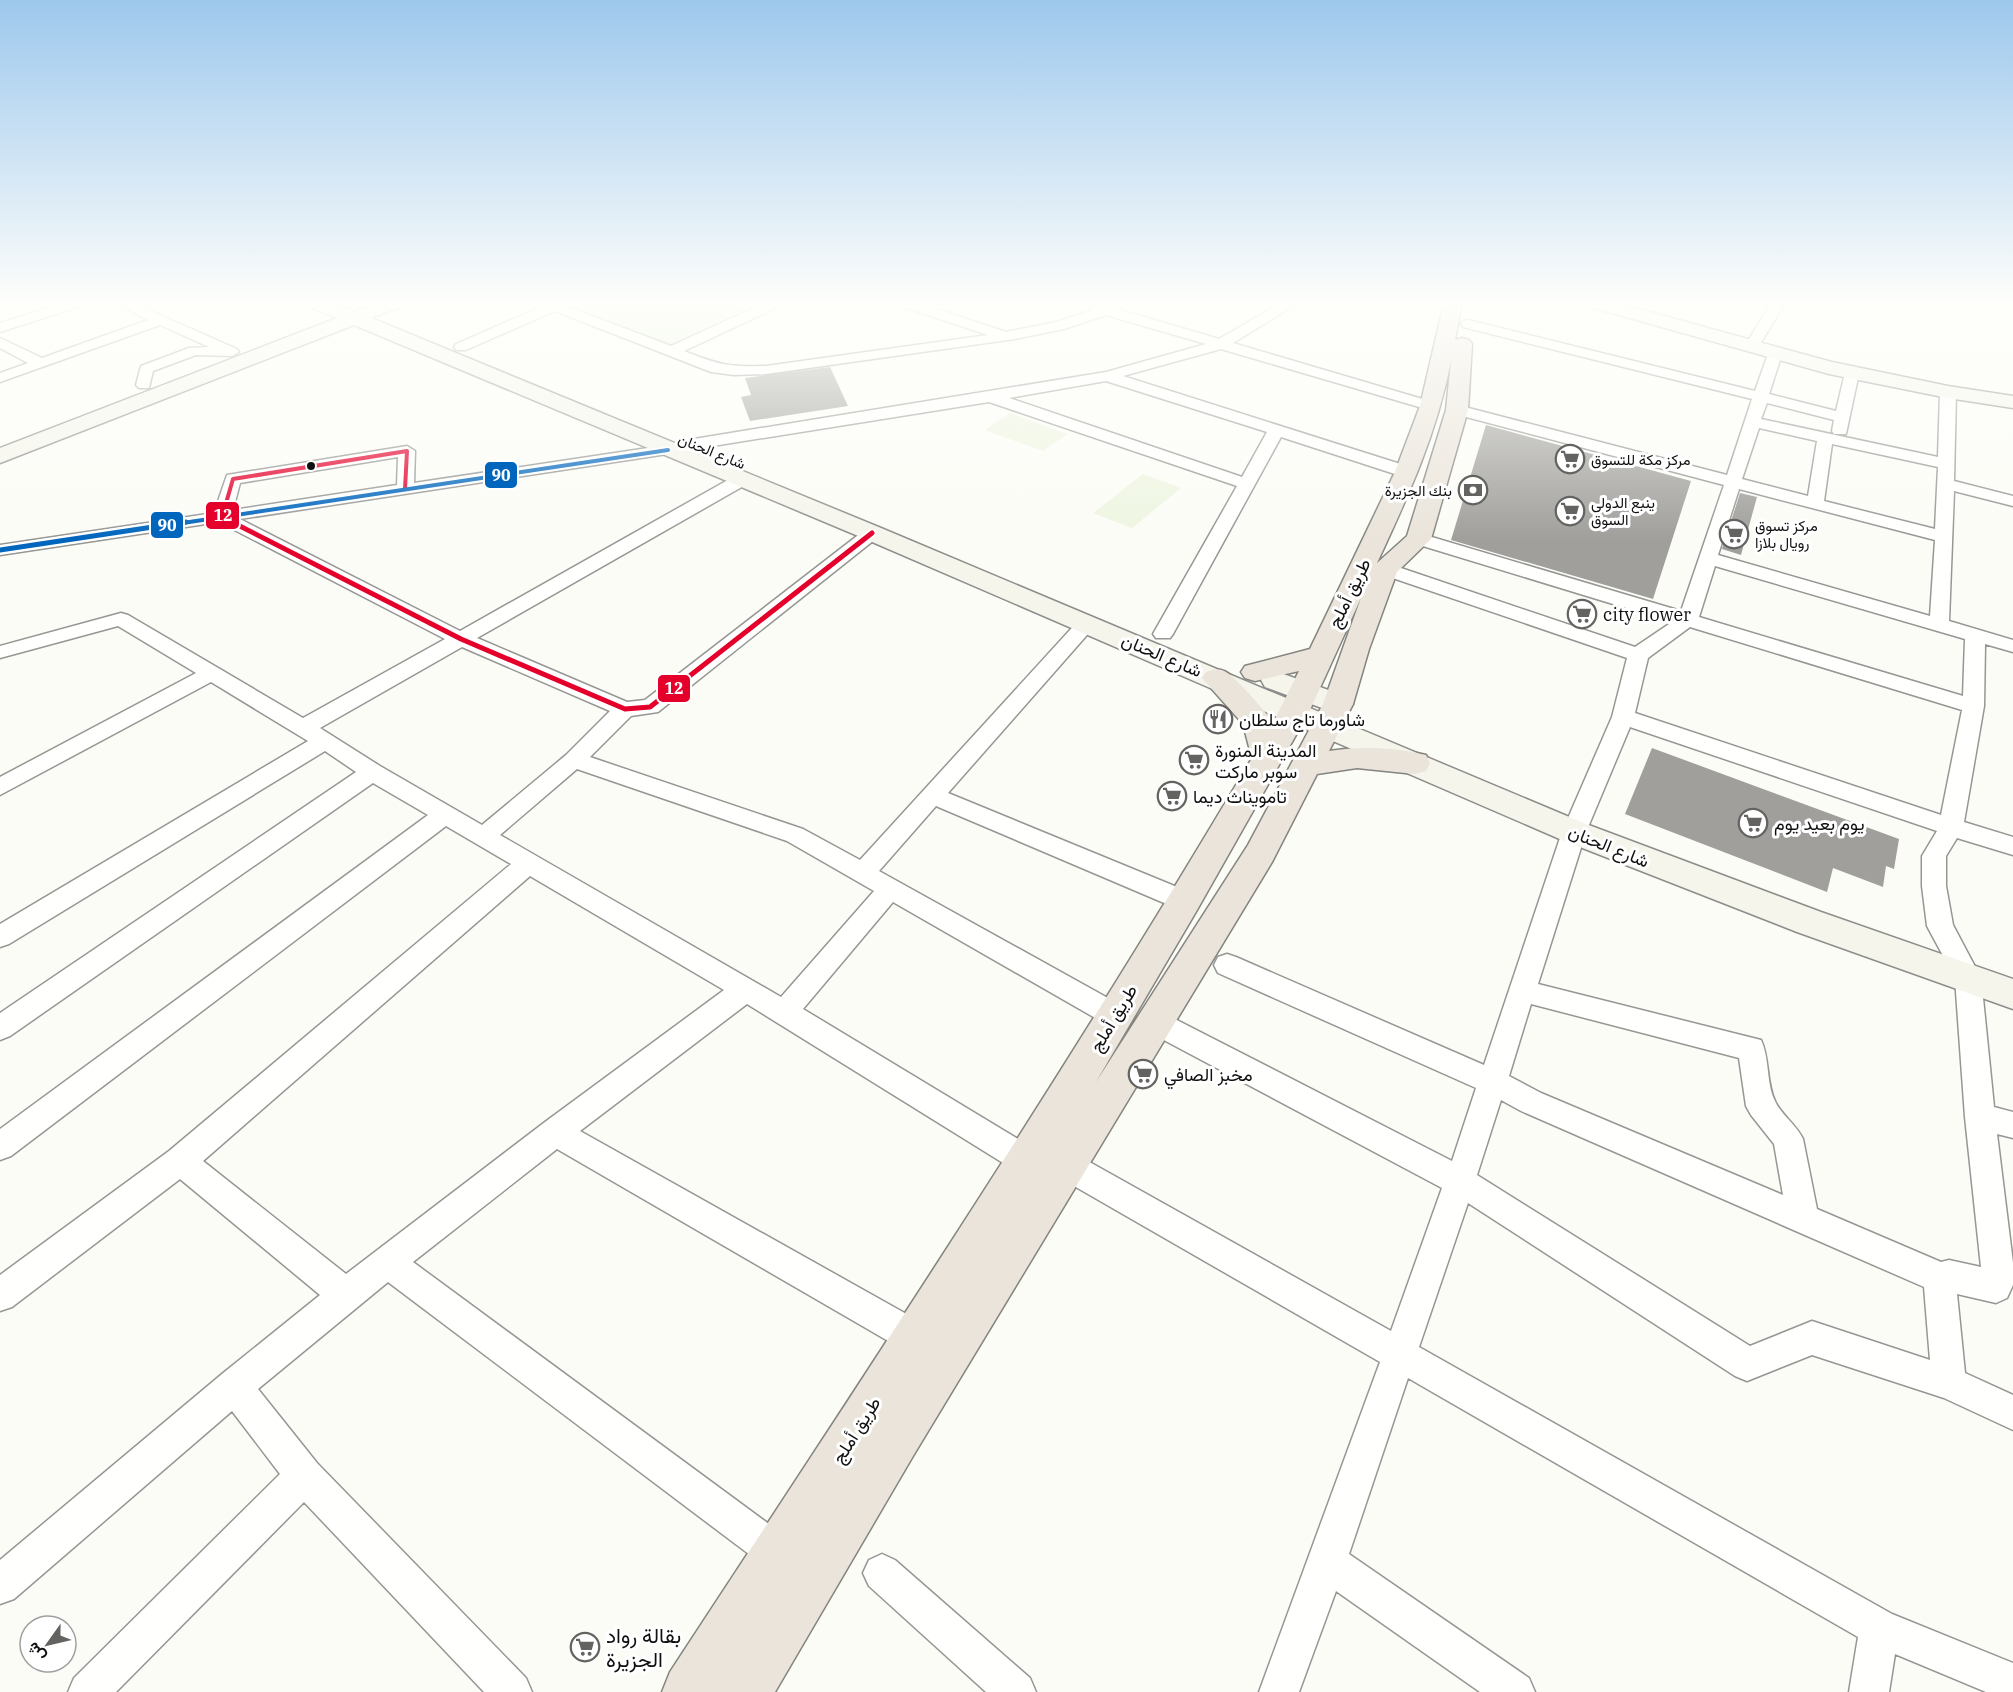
<svg xmlns="http://www.w3.org/2000/svg" width="2013" height="1692" font-family="'IBM Plex Serif',Vazirmatn,serif">
  <rect width="100%" height="100%" fill="#fcfcf7"/>
  <path fill="#e5f2d8" d="M576,303h155l16,5 -77,37 -101,-39z"/>
  <path fill="#eef5e1" d="M1010,413l57,21 -24,17 -58,-21z
    M1143,474l38,14 -49,40 -39,-15z"/>
  <path fill="#a09f9c" d="M830,367l18,39 -98,15 -9,-24 10,-2 -6,-17z
    M1486,425l205,56 -38,118 -202,-59z
    M1740,493l17,4 -16,58 -19,-6z
    M1652,748l247,91 -5,30 -8,-3 -3,21 -50,-19 -6,24 -202,-78z"/>
  <g fill="none" stroke-linecap="round" stroke-linejoin="round">
    <g stroke="#969694" stroke-width="3">
      <path id="minor" d="M63,303h20l-2,3 -81,26v-9z
        M115,303h18l104,46 2,3 -7,4 -36,-1 -43,16 -4,17h-10l-3,-3 5,-19 48,-18 20,-1 -49,-22 -160,57v-9l28,-10 -28,-15v-10l42,20 106,-38z
        M550,303h19l-3,3 105,40 93,-43h18l-2,3 -96,45c35,14 45,16 82,15l222,-31 -87,-29 -2,-3h20l87,29 50,-10 37,-12v-5l33,-2 -9,6 102,30 62,-36h17l-65,40 203,60 3,3 -3,3h-10l-205,-60 -98,27 290,92 2,4 -8,5 -6,-1 -120,-39 -108,197 -3,4h-14l-3,-4 84,-148 -248,-84 -295,47 -8,-5 8,-5 412,-67 100,-28 -100,-29 -42,14 -49,10 -249,35 -32,1 -23,-3 -156,-61 -89,39h-10l-2,-3 2,-3zM1106,381l161,51 -25,45 -233,-79z
        M1767,303h14l1,5 -22,36h-10l-2,-3 20,-33z
        M1468,320l287,71 13,-37 7,-4 7,4 -13,40 67,17 9,-38 2,-3h10l2,3 -13,61h-12l-2,-3 2,-11 -67,-17 -6,16 177,38 2,-65 3,-3h10l3,3 -2,89 59,15v10l-59,-15 -5,130 64,19v12l-28,-8 -1,62 -20,116 49,15v18l-56,-17 -11,18v30l7,39 28,53 13,129 19,5v26l-16,-4 16,129v22l-6,13 -11,5 -39,-9 8,79 48,22v35l-69,-32 -132,-43 -65,26 -12,-5 -267,-173 -49,144 473,267 121,49v29h-27l-91,-38 -6,38h-40l9,-55 -450,-259 -59,176 180,124 6,14h-55l-144,-101 -37,101h-40l121,-330 -325,-187 -4,-10 4,-10 11,-4 11,4 314,176 51,-143 -297,-158 -4,-8 4,-8 10,-4 10,4 287,147 24,-73 -258,-115 -4,-8 4,-8 9,-3 9,3 248,108 78,-233 50,-115 15,-59 -249,-85 -2,-4 2,-4h14l243,82 37,-25 -259,-79 -3,-4 3,-4h12l256,76 43,-126 -273,-72 -2,-3 8,-5 270,70 25,-76 -289,-72 -2,-3 2,-3zM1759,428l58,13 -9,55 -66,-17zM1832,444l106,23 -3,62 -111,-28zM1739,489l196,51 -5,76 -212,-61zM1715,566l250,73 -2,57 -264,-79zM1690,627l272,83 -21,105 -306,-102 13,-55zM1630,727l307,104 -15,25v30l5,40 28,52 10,139 16,150 -32,-7 -8,2 -124,-53 -14,-70c-7,-15 -22,-24 -28,-38 -9,-18 -5,-42 -14,-61l-223,-56 48,-152zM1531,1004l208,54 7,48 5,9 23,29 9,51 -242,-102 -32,-17zM1501,1100l20,11 403,176 6,73 -118,-39 -62,25 -273,-171z
        M668,445l6,2 2,3 -2,3 -434,66 220,112 275,-155h12l2,4 -2,4 -270,154 150,64 18,-2 221,-171h12l3,4 -3,4 -220,175 -27,4 -41,41 213,72 57,31 220,-241h14l3,4 -3,4 -146,166 246,101 4,7 -4,7 -9,3 -9,-3 -240,-102 -57,65 245,136 4,8 -4,8 -10,4 -10,-4 -211,-121 -90,107 235,142 4,10 -4,10 -11,4 -11,-4 -269,-167 -167,127 346,194 5,12 -5,12 -12,5 -12,-5 -345,-200 -144,113 379,279 6,13 -6,13 -13,6 -13,-6 -378,-285 -130,107 59,74 209,215 6,14h-48l-180,-190 -188,190h-48l6,-14 206,-204 -48,-63 -218,188 -14,5v-44l222,-186 98,-79 -140,-116 -168,128 -12,4v-36l169,-124 342,-287 -65,-38 -435,330 -11,4v-31l428,-314 -55,-32 -363,253 -10,4v-27l356,-241 -31,-21 -316,193 -9,3v-23l308,-183 -97,-59 -211,113v-18l196,-104 -78,-47 -118,32v-12l121,-33 7,2 175,103 142,-79 -226,-117 -219,33v-10l214,-32 13,-38 180,-29 8,5 -1,32zM398,457l-1,28 -164,25 7,-27zM462,647l148,64 -44,44 -84,70 -102,-59 -60,-38zM577,769l210,72 87,50 -93,106 -281,-162zM530,876l194,114 -179,132 -199,152 -143,-113z
        M882,1554l13,6 135,118 6,14h-50l-117,-106 -6,-13 6,-13z"/>
    </g>
    <g stroke="#8d8d8b" stroke-width="3">
      <path id="secondary" d="M308,303h25l21,9 23,-9h25l-2,4 -29,11 510,210 705,296 235,88 192,67v30l-216,-77 -235,-92 -699,-302 -509,-213 -354,138v-15l337,-130 -27,-11z
        M1588,303h29l215,59 116,24 65,10v12l-65,-10 -119,-24 -239,-67z
        M1275,671l73,26 5,7 -5,7 -10,3 -73,-27 -4,-7 4,-7z"/>
    </g>
    <g stroke="#848481" stroke-width="3">
      <path id="trunk" d="M1444,303h18l-7,37 7,-2 7,2 3,4 -4,66 -37,129 -34,33 -28,77 -16,55 -24,47c32,-5 66,-4 97,4l4,8 -4,8 -11,3 -58,-6 -40,6 -45,88 -359,594 -138,236h-113l8,-20c198,-302 398,-603 582,-914l-9,-34 -41,-46 4,-6c7,-2 12,-4 18,-1 10,4 44,43 49,52l26,-52 -44,10 -10,-3 -4,-6 4,-6 65,-17 85,-177 25,-66zM1451,361l-5,49 -39,126 -30,27c32,-69 59,-127 74,-202zM1361,598l-38,106 -75,141 -152,237 101,-172 112,-198z"/>
    </g>
    <use href="#minor" fill="#fffffe" fill-rule="evenodd"/>
    <use href="#secondary" fill="#f5f5ec" fill-rule="evenodd"/>
    <use href="#trunk" fill="#eae4da" fill-rule="evenodd"/>
    <g stroke="#fff" stroke-width="7">
      <path id="bus-1-far1" d="M235,524l-13,-7 11,-38 174,-28 -2,38"/>
    </g>
    <g stroke="#fff" stroke-width="9">
      <path id="bus-1" d="M232,522l229,117 164,70 25,-2 222,-174"/>
    </g>
    <g stroke="#fff" stroke-width="7">
      <path id="bus-2-far1" d="M176,524l492,-74"/>
    </g>
    <g stroke="#fff" stroke-width="9">
      <path id="bus-2" d="M0,550l186,-28"/>
    </g>
    <use href="#bus-1-far1" stroke="#e4002b" stroke-width="4"/>
    <use href="#bus-1" stroke="#e4002b" stroke-width="5"/>
    <use href="#bus-2-far1" stroke="#0065bd" stroke-width="4"/>
    <use href="#bus-2" stroke="#0065bd" stroke-width="5"/>
  </g>
  <linearGradient id="sky" x2="0" y2="1"><stop stop-color="#9dc8ed"/><stop offset="0.56" stop-color="#fefefb"/><stop offset="1" stop-color="#fefefb" stop-opacity="0"/></linearGradient>
  <rect width="2013" height="540" fill="url(#sky)"/>
  <defs>
    <g id="supermarket-ring" transform="scale(1.5)"><circle r="9.5" fill="#fff" stroke="#636361" stroke-width="1.5"/><path d="M-6-5.5h2.5l.6 2H6L4.5 2H-2.5L-4.4-4H-6ZM-1.5 3.2a1.3 1.3 0 1 0 .1 0ZM3 3.2a1.3 1.3 0 1 0 .1 0Z" fill="#636361"/></g>
    <g id="bank-ring" transform="scale(1.5)"><circle r="9.5" fill="#fff" stroke="#636361" stroke-width="1.5"/><path d="M-6-4H6V4H-6ZM0-2.3a2.3 2.3 0 1 0 0 4.6a2.3 2.3 0 1 0 0-4.6Z" fill="#636361"/></g>
    <g id="restaurant-ring" transform="scale(1.5)"><circle r="9.5" fill="#fff" stroke="#636361" stroke-width="1.5"/><path d="M-5-6h1v4h1v-4h1v4h1v-4h1v5L-1.5 .5V6h-2V.5L-5-1ZM5-6V6H3V1.5H1.5Q1.5-4 5-6Z" fill="#636361"/></g>
  </defs>
  <g fill-rule="evenodd">
    <use href="#supermarket-ring" x="1570" y="459"/>
    <use href="#bank-ring" x="1473" y="490"/>
    <use href="#supermarket-ring" x="1570" y="511"/>
    <use href="#supermarket-ring" x="1734" y="534"/>
    <use href="#supermarket-ring" x="1582" y="614"/>
    <use href="#restaurant-ring" x="1218" y="719"/>
    <use href="#supermarket-ring" x="1194" y="760"/>
    <use href="#supermarket-ring" x="1172" y="796"/>
    <use href="#supermarket-ring" x="1753" y="823"/>
    <use href="#supermarket-ring" x="1143" y="1074"/>
    <use href="#supermarket-ring" x="585" y="1647"/>
  </g>
  <circle fill="#101010" stroke="#fff" stroke-width="2" cx="311" cy="466" r="5"/>
  <g text-anchor="middle" dominant-baseline="central" stroke-width="6" stroke-linejoin="round" paint-order="stroke">
    <g font-size="15" fill="#101010" stroke="#fff">
      <text transform="translate(712 451) rotate(22)">شارع الحنان</text>
    </g>
    <g font-size="15" fill="#101010" stroke="#fff" text-anchor="start">
      <text x="1591" y="459">مركز مكة للتسوق</text>
      <text x="1452" y="490" text-anchor="end">بنك الجزيرة</text>
      <text x="1591" y="502">ينبع الدولى<tspan x="1591" dy="17">السوق</tspan></text>
      <text x="1755" y="525">مركز تسوق<tspan x="1755" dy="17">رويال بلازا</tspan></text>
    </g>
    <g font-size="18" fill="#101010" stroke="#fff">
      <text transform="translate(1349 593) rotate(-64)">طريق أملج</text>
      <text transform="translate(1162 655) rotate(23)">شارع الحنان</text>
      <text transform="translate(1609 846) rotate(22)">شارع الحنان</text>
      <text transform="translate(1113 1018) rotate(-59)">طريق أملج</text>
      <text transform="translate(856 1430) rotate(-58)">طريق أملج</text>
    </g>
    <g font-size="18" fill="#101010" stroke="#fff" text-anchor="start">
      <text x="1603" y="614">city flower</text>
      <text x="1239" y="719">شاورما تاج سلطان</text>
      <text x="1215" y="750">المدينة المنورة<tspan x="1215" dy="21">سوبر ماركت</tspan></text>
      <text x="1193" y="796">تامويناث ديما</text>
      <text x="1774" y="823">يوم بعيد يوم</text>
      <text x="1164" y="1074">مخبز الصافي</text>
    </g>
    <g font-size="21" fill="#101010" stroke="#fff" text-anchor="start">
      <text x="606" y="1635">بقالة رواد<tspan x="606" dy="24">الجزيرة</tspan></text>
    </g>
  </g>
  <g stroke="#fff" stroke-width="2">
    <rect x="484" y="461" width="34" height="28" rx="6" fill="#0065bd"/>
    <rect x="205" y="501" width="35" height="29" rx="6" fill="#e4002b"/>
    <rect x="150" y="511" width="34" height="28" rx="6" fill="#0065bd"/>
    <rect x="657" y="674" width="34" height="29" rx="6" fill="#e4002b"/>
  </g>
  <g font-size="16" text-anchor="middle" font-weight="bold" fill="#fff">
    <text x="501" y="481">90</text>
    <text x="223" y="521">12</text>
    <text x="167" y="531">90</text>
    <text x="674" y="694">12</text>
  </g>
  <g transform="translate(48 1644) rotate(236)"><circle r="28" fill="#ffffff" stroke="#9f9f9f" stroke-width="1.5"/>
  <path d="M0-4.5L10 22L0 15L-10 22Z" fill="#636361"/>
  <text y="-9" font-size="16" font-weight="bold" text-anchor="middle" fill="#101010">ش</text>
  </g>
</svg>
